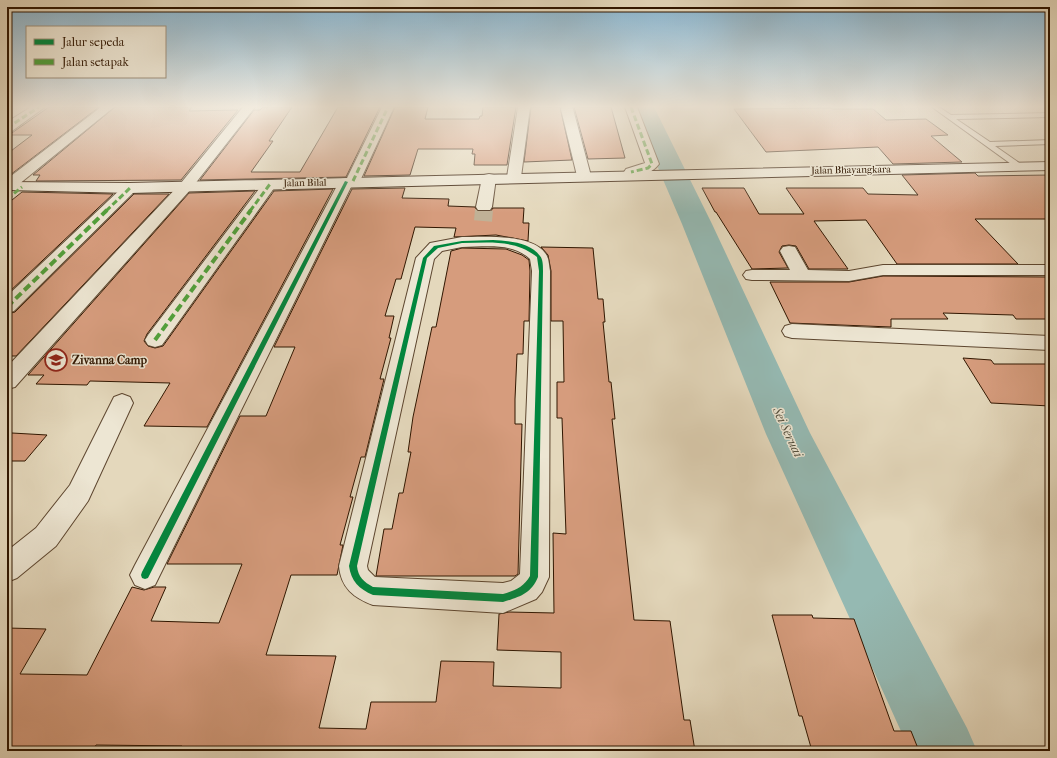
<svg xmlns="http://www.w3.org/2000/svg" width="1057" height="758" font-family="'IM FELL French Canon',serif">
  <rect width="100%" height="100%" fill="#e4d8bc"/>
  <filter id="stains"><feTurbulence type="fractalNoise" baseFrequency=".005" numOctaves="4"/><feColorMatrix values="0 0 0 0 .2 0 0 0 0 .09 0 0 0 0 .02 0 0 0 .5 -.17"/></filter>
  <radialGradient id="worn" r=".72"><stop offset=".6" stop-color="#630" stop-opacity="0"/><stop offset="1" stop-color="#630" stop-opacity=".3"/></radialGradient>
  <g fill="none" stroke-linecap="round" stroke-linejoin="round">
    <path fill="#95b9b2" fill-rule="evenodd" d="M632,107h22l58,117 98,209 157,295 10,23h-67l-144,-317 -84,-210z"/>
  </g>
  <path fill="#d69c7d" stroke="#301600" d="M49,107h50l-89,68h-3v-21l25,-19h-23z
    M115,107h77l-3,4 49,-1 -57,70 -145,1 4,-6h-7z
    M263,107h29l-23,34h4l-22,31h49l38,-65h42l-34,70 -146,3 54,-70h6z
    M395,107h33l-3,12h54l1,-3h2l1,-9h33l-9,58h-33l1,-11h-3l1,-5h-55l-8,26 -46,1z
    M531,107h29l12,53 -48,2z
    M574,107h37l14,51 -37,1z
    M831,108l1,1h41l13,11 40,-1 22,16 -17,1 31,26 -69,2 -15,-17 -112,5 -32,-43z
    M975,173l3,3 72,-1v44h-75l43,45h-121l-31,-44 -52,1 34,48h-39l-13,-23 -7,-1 -7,1 -3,6 9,16 -36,1 -36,-57h-1l-13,-24h42l15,26h45l-18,-26h77l5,6 50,1 -16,-20z
    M405,188l-3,10 47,1 -1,7 27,1 3,5h12l3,-4h31l-1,15h6l-1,18 -32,-6 -42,2 2,-9 -41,-1 -14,52h-5l-11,37h9l-5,22h2l-11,41h4l-19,78h-4l-11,40h3l-13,48h3l-6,30h-46l-25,80 70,1 -17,72 47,1 5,-27h65l5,-41 53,1 -1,24 68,2v-36l-64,-2 2,-36 10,-2 45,1 -1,-80 13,1 -4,-116h-5v-36h7l-1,-61h-12v-50l-3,-16 -7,-8 52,1 5,51h5l2,23h-2l6,60h2l4,37h-3l22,201 36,1 14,99h6l5,31h-515l2,-5 -86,-1 -3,6h-86v-123l39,1 -26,45 67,1 45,-88 12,3 10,-3h12l-15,34 68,2 23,-59h-75l73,-148h26l29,-69h-21l78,-158z
    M333,189l-126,238 -63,-1 26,-43 -80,-2 -3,4 -51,-1 8,-9h-16l161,-182 66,-2 -108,143 -3,7 4,5 7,2 8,-2 111,-155z
    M22,192l91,2 -106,100v-90z
    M134,194h35l-153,162h-9v-42l8,-2z
    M462,248l44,1 16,6 7,5 1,11 -1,50h-5l-1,33h-6l-2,45v25h7l-4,150 -3,2h-139l8,-47h8l7,-36h4l8,-41h-3l5,-35 19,-90h4l15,-76z
    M883,276l167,1v42h-34l-3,-4 -70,-2 5,6h-57v8l-101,-4 -20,-41h79z
    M963,358l28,2 3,4h56v42l-59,-3z
    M12,433l35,2 -22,26h-18v-22z
    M772,615h40l1,3 41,1 40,112h17l8,20h-107l-10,-35h-3z"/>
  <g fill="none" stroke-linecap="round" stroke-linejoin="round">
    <path stroke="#c0b196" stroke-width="14" stroke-dasharray="14 7" stroke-linecap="butt" d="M484,211v-4"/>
    <path stroke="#c0b196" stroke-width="18" stroke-dasharray="18 9" stroke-linecap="butt" d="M483,221l1,-11"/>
    <g stroke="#5d462f" stroke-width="2">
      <path id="service" d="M932,107h7l12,8 99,-2v4l-94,2 34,23 60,-2v4l-55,2 30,21 -7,2z"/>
    </g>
    <g stroke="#5d462f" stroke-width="2">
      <path id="minor" d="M31,107h14l-33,24 -5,1v-10z
        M101,107h13l-101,82 -6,1v-11z
        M243,107h12l-64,82 -176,198 -8,2v-22l174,-184z
        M382,107h12l-34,74 -2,3 -6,1 -197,400 -10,4 -10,-4 -5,-10 5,-10 204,-383 2,-3 6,-1z
        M518,107h12l-9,70 -2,3h-10l-2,-3z
        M562,107h10l1,2 18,67 -2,3h-10l-2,-3 -16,-67z
        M625,107h12l22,57c-6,9 -22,14 -33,11l-2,-3 2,-3 19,-6z
        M489,174l5,1 2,3 -4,29 -2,3h-12l-2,-3 6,-29 2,-3z
        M270,180l5,1 2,3 -115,161 -7,2 -7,-2 -3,-5 3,-5 117,-154z
        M130,183l5,2 3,3 -3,3 -121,120 -7,2v-17l118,-111z
        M462,237c22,0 73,-4 85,19 2,4 2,10 3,15l-1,306 -7,15 -6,7 -33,14 -130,-8c-19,-7 -32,-17 -34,-39l77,-308 14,-15zM462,247c23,0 50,-5 68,12l2,12 -12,303 -9,7 -8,2 -128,-6 -7,-7 -1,-4 67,-307 8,-8z
        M789,246l6,1 13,23 41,1 34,-6h167v10h-167l-34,6 -97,-1 -6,-1 -3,-4 3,-4 6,-1h38l-10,-19 3,-4z
        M792,324l258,12v14l-258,-12 -7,-2 -3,-5 3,-5z
        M122,394l8,3 3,6 -45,98 -32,45 -39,32 -10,4v-31l29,-23 34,-43 44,-88z"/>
    </g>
    <g stroke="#301600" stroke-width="2">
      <path id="secondary" d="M1050,162v8l-920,23 -123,-3v-8l123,1z"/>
    </g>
    <use href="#service" fill="#ede6d3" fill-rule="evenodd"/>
    <use href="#minor" fill="#ede6d3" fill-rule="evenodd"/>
    <use href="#secondary" fill="#ede6d3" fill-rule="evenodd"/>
    <path stroke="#52a13c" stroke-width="3" stroke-dasharray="6 3" stroke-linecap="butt" d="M631,107l21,57 -4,4 -17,4
      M7,128l32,-21
      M353,181l35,-74
      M7,199l15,-12
      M106,211l24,-23
      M250,211l20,-27"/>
    <path stroke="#52a13c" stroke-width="4" stroke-dasharray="8 4" stroke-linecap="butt" d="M7,307l100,-97
      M155,340l96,-130"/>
    <g stroke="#ede6d3" stroke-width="2">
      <path id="cycleway" d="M345,181l3,1 -200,396 -3,1 -3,-1 -1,-3 1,-3z
        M493,240c15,1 37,2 47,16 3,3 3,10 3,15l-5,306c-7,17 -19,20 -35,25l-130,-7c-14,-6 -22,-14 -24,-29l74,-308 11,-12 28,-5zM462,243c27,0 53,-4 75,14l2,14 -9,305c-6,11 -16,15 -27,18l-130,-7c-9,-5 -15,-10 -16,-21l70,-308 11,-10z"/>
    </g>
    <use href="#cycleway" fill="#00873e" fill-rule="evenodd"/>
  </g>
  <linearGradient id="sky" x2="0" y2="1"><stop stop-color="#87b6d2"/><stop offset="0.5" stop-color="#f3ede1"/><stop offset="1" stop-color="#f3ede1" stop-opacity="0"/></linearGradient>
  <rect width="1057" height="213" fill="url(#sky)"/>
  <defs>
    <g id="school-ring" transform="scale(1.15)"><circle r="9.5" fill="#ede6d3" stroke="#8f2418" stroke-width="1.5"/><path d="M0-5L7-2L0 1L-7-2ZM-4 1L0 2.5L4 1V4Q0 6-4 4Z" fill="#8f2418"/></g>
  </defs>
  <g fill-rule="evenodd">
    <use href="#school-ring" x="56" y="360"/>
  </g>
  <g text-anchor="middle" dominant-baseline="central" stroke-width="3" stroke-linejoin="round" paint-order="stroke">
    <g font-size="10" fill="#301600" stroke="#ede6d3">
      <text transform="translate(851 170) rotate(-1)">Jalan Bhayangkara</text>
      <text transform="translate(305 183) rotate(-1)">Jalan Bilal</text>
    </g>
    <g font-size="12" font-weight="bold" fill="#301600" stroke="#ede6d3" text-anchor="start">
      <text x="72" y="360">Zivanna Camp</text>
    </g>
    <g font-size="13" font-style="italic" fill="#534f3e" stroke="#ede6d3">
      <text transform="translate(788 432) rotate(65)">Sei Seruai</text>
    </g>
  </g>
  <rect width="1057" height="758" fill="none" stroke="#e4d8bc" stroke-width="24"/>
  <rect x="8" y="8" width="1041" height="742" fill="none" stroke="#301600" stroke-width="2"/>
  <rect x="12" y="12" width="1033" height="734" fill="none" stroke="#301600"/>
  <rect x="26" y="26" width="140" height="52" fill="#ede6d3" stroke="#a1937f"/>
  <rect x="34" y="39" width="20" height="6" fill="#00873e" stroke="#a1937f"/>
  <text x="62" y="46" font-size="12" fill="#301600">Jalur sepeda</text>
  <rect x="34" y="59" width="20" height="6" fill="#52a13c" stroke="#a1937f"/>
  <text x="62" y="66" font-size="12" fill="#301600">Jalan setapak</text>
  <rect width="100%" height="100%" filter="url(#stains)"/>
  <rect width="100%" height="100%" fill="url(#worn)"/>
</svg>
